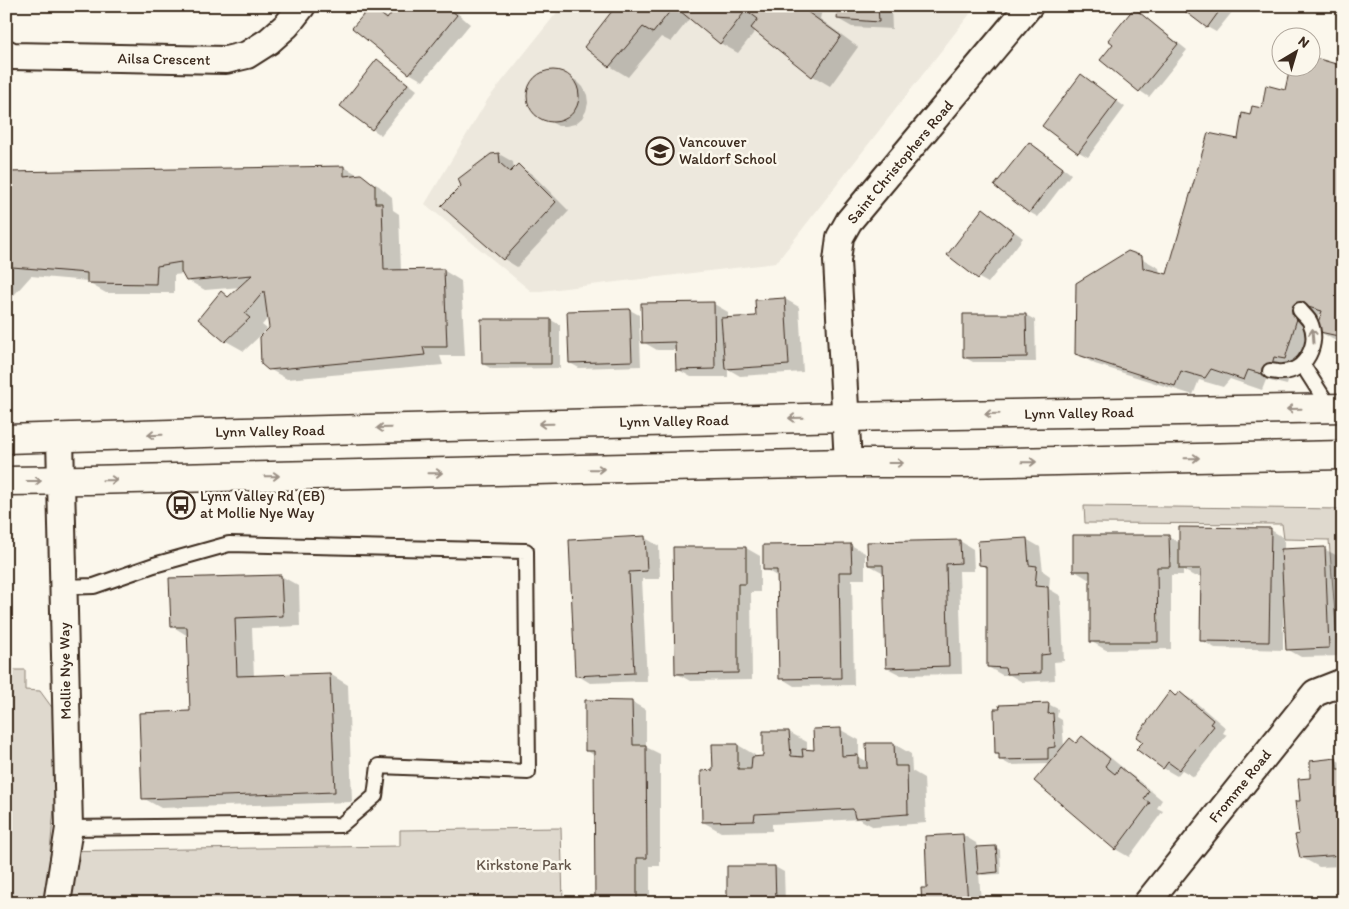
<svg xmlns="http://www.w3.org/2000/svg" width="1349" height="909" font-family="Itim,sans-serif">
  <rect width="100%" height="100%" fill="#fbf7ec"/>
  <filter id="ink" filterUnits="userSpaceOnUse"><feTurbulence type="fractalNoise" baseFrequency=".02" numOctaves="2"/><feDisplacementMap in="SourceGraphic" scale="10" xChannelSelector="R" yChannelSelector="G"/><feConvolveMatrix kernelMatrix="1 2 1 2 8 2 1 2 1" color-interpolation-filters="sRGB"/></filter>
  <g filter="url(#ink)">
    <path fill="#ede8dd" d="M562,6h414l-200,257 -244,29 -107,-88 63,-105z"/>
    <path fill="#dfd9ce" stroke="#8d8276" d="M1084,506l259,3v178h-2l-12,-147 -45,-1 -2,-15 -197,-1z
      M6,670h19v20l15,1 16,22 2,53 -8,85 350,-5v-16l161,-2 2,75h-557z"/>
    <path fill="#0003" fill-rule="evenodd" d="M412,6h37l21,18 -47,57 -14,-8 -37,-66 17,11 18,-6z
      M617,6h204l1,3 -2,10 38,28 -28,39 -17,-10 -57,-46 -18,23 -18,-10 -30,-25 -19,24 -10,-5 -33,40 -18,-11 -24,-19z
      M840,6h51l1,23 -40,-2 -14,-8z
      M1180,6h57l-21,26 -9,-5z
      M1134,10l9,5 44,35 -38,47 -9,-6 -38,-31 13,-16z
      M1312,58l31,9v275l-9,-2 -19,-11 -12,39 -11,-2 -5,19 -21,-5 -4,10 -32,-11 -7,8 -24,-7 -6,15 -98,-31 -18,-10 64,-96 18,10 1,6 8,2 83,-159 12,-8 23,-17 5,-24h21zM1319,314l3,1 -5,15 -2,-1z
      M377,61l9,5 31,24 -36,45 -9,-6z
      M550,71l9,1 18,9 6,6 4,8 1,8 -2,8 -4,7 -7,6 -9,2h-8l-18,-10 -7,-6 -3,-8 -1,-8 2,-8 4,-8 7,-5z
      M1081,75l9,6 35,26 -37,50 -9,-5z
      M1029,143l9,5 33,26 -33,43 -9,-5z
      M499,154l14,8 1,8 4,-4 14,8 37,37 -52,56 -13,-8z
      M344,167l35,19 13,11 1,13 6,4 2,57 42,-1 18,11 4,75h-25l3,9 -156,14 -18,-10 2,-40 -2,-12 -7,8 5,4 -23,22 -18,-10 -5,-48 8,5 12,-11 -36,3 -18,-10 -4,-6 -9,1v18h-68l-18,-10v-2l-57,-5 -25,28v-131z
      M983,210l10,5 30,23 -35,45 -9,-5z
      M785,299l14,8 4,65 -63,4 -12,-7v8h-37l-14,-8v-19h-20l-14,-8 71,-38 14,8v7l29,-2z
      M630,310l9,5 2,51 -62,2 -9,-5z
      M1026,315l9,5 1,42h-63l-9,-5z
      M551,320l9,5v43l-68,1 -9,-5z
      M1271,530l13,8v12l40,-1 14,7 5,100 -42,1 -14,-8 -2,-32h-2v33l-68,-2 -14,-8 1,-64h-8l-11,-6v5h-12v74l-65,1 -14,-8 -1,-64 -3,1 -13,-8 -1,-34h95l11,6z
      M645,538l14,8 1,33h-18l5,102 -57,2 -13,-8 -6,-134z
      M1026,539l14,8 3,24 7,5 -1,13 12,7 3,65 -10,1 1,18 -33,2 -12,-7h-8l-14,-8v-98l-8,-5z
      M960,541l13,8 1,22h-15l3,103 -61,1 -14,-7 -3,-95 -15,-8z
      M851,545l14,8v26h-13l2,106 -60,1 -13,-8 -3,-101 -13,-8z
      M746,548l14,8v36h-9l1,88 -62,1 -14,-8z
      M281,576l18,10 1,40 -48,2 2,49 76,-3 18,11 4,117 -191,6 -18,-10 48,-86 -3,-76 -16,-10z
      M1170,692l7,4 3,-3 14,8 32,27 -3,5 4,2 -33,42 -12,-7 -5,6 -14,-8 -18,-26z
      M632,702l14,8v37l14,7v112h-10v37h-54l-1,-147 -9,-6z
      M1048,704l10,5 -1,8 5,3 2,27 6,-8 8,5 4,-6 14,8 27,22 -1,1 12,8 28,23 -5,8 6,3 -34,46 -14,-8 -65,-85 -40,1 -9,-5v-4l-5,-2z
      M841,730l18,10v17l9,5 26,-18 17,10 1,17 12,7 2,45 -52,4 -15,-8 -87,5v7l-51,1 -18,-10 11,-50 24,-27 17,10v3l9,-1 25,-25 18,10v9h8z
      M1336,760l7,3v103l-24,1 -18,-10v-54l11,-24z
      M963,835l13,8 1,5 19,-1 4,3 1,24 -18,1 -4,-2 2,30h-58z
      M775,867l9,5 1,31h-56l-1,-35z"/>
    <path fill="#ccc4b9" stroke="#3b2a1e" d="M371,6l16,13 10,-13h3l6,5 5,-5h35l11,9 -48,59 -57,-46z
      M616,6h58l-21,27 -10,-6 -34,40 -25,-20z
      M674,6h129l-1,2 39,28 -29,41 -61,-49 7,-9 -12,-9 -26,34z
      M838,6h40l1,16 -42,-3z
      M1178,6h45l-16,22z
      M1134,8l44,36 -39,48 -39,-32 13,-16 -5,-4z
      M1312,57l31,9v10l-5,13 5,2v246l-28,-6 7,-20 -21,-6 -16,54 -11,-2 -5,19 -21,-6 -4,10 -33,-11 -6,9 -24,-7 -6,15 -100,-32 1,-71 52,-32 14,5 1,12 24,6 41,-141 30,6 4,-26 8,2 2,-9 10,2 4,-23 19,5 5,-22h22z
      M377,59l31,25 -36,46 -32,-24z
      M527 96a26 26 0 1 1 52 0a26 26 0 1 1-52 0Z
      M1081,74l36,27 -39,52 -36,-27z
      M1029,142l34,26 -34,45 -35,-27z
      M499,153l1,10 10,9 8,-8 38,38 -53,58 -62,-54 20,-20 -3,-7 33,-25z
      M344,166v10l17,-2 14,11v18h7l2,67 60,-1 3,78h-24l2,8 -157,15 -7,-6 -1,-27 9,-9 -5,-37 -19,23 5,4 -25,24 -27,-23 23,-28 7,6 24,-22 -66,6 -5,-9v-10l-24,4 -1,18 -69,-1v-10l-75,-6 -6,7v-102z
      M983,208l31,24 -36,47 -31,-24z
      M785,298l4,67 -64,4 -4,-51 35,-2 -1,-16z
      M714,302l1,67 -39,1 -1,-28 -33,1 -1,-40z
      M630,309l2,52 -63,2 -2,-52z
      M963,314h63l1,43 -64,1z
      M481,319h70v45h-69z
      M1179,527l92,1 -2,114 -69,-1 1,-72h-22z
      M1073,535h96l1,32h-13l1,75h-68v-71h-17z
      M645,536l2,35 -18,1 5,101 -59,3 -6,-136z
      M1027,538l2,27 8,1 -2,20 13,1 2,67 -9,1v18l-34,1 -2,-6 -18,-1v-101l-8,-1 -1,-24z
      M960,540l1,23 -15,1 3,102 -63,2 -3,-103h-15l-1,-23z
      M851,544l1,28h-13l2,106 -62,1 -2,-109h-14v-25z
      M673,547h73v37h-8v89l-63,1z
      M1325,547l4,101 -43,2 -5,-101z
      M281,575l2,41 -48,2 2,58 93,-3 5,119 -193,7 -3,-86 51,-2 -3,-84h-16l-2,-49z
      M1170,691l5,5 5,-4 33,28 -3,4 4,2 -35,44 -11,-8 -5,7 -27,-20 7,-7 -7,-5z
      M585,700l47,1 1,44h13l1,113h-10v45h-42l-1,-152h-9z
      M1049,703l-1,11 5,-1 2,34 -7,1v11l-49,1v-6h-4l-1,-45h6l-1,-4z
      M841,728l1,28 16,-1v13h9l-1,-25h28l1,23h12l1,48 -53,4 -2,-9 -98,5 -1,7 -52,1 -1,-51 12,-1 -1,-26h26v25h13l1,-12 11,-1v-25h26l2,25 12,1 -1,-8 12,1 -1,-21z
      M1082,736l28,23 -5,7 10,8 5,-7 29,24 -5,8 6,4 -35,47 -81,-69 36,-43 6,5z
      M1336,758l1,11h6v86l-43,3 -5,-23 4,-1 -4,-33h5l-2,-22 12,-1v-17z
      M963,834l5,69h-46l-1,-15h6l-2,-52z
      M996,846l2,26 -20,2 -2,-27z
      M727,866h48l1,37h-49z"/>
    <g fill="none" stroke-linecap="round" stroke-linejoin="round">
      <g stroke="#3b2a1e" stroke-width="18">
        <path id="service" d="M1302,364l28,44
          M1270,371c4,0 9,2 12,1 24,0 38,-29 28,-50 -2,-4 -7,-8 -10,-12
          M62,587l32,-1 60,-21 75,-21 297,7 2,221 -149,-6 -4,30 -34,29 -272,3"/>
      </g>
      <g stroke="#3b2a1e" stroke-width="30">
        <path id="minor" d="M6,53l6,3 214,4 21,-5 22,-14 18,-16 15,-19
          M848,463l-11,-202 3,-24 9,-16 180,-215
          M57,903l12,-75 -9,-390
          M1147,903l168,-210 28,-11"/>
      </g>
      <g stroke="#3b2a1e" stroke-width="31">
        <path id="secondary" d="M6,439l198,-6 641,-16 498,-9
          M6,481l82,-1 760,-17h115l380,-8"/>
      </g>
      <use href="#service" stroke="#fbf7ec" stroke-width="14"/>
      <use href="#minor" stroke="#fbf7ec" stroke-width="26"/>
      <use href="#secondary" stroke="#fbf7ec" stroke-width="28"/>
    </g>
    <defs><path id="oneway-shaft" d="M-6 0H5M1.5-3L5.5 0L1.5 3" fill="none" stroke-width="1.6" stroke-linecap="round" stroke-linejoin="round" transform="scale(1.25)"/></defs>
    <g stroke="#9b9085">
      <use href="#oneway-shaft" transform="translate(1313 336) rotate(-94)"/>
      <use href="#oneway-shaft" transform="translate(1294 409) rotate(179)"/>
      <use href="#oneway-shaft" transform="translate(992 414) rotate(179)"/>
      <use href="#oneway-shaft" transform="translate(796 418) rotate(179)"/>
      <use href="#oneway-shaft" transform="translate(546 424) rotate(179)"/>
      <use href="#oneway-shaft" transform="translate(384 428) rotate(179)"/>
      <use href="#oneway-shaft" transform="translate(155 435) rotate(178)"/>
      <use href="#oneway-shaft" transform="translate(1192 458) rotate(-1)"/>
      <use href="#oneway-shaft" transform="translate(1029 462) rotate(-1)"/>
      <use href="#oneway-shaft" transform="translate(896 463)"/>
      <use href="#oneway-shaft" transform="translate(597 469) rotate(-1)"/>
      <use href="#oneway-shaft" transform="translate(435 473) rotate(-1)"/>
      <use href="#oneway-shaft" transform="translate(272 476) rotate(-1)"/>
      <use href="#oneway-shaft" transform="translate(110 480) rotate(-1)"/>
      <use href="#oneway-shaft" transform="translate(34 481)"/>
    </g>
  </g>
  <defs>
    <g id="school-ring" transform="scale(1.4375)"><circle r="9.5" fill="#fbf7ec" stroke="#3b2a1e" stroke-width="1.5"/><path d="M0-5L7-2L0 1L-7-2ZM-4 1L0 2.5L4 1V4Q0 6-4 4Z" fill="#3b2a1e"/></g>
    <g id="bus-ring" transform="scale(1.4375)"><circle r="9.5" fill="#fbf7ec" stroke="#3b2a1e" stroke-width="1.5"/><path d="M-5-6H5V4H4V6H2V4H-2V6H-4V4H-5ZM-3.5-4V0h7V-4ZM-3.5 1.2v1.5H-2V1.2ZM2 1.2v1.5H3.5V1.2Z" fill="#3b2a1e"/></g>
  </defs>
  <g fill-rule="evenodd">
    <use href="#school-ring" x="660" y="151"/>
    <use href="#bus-ring" x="181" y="505"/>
  </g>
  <g text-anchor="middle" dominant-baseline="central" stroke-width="5" stroke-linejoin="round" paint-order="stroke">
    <g font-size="15" fill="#3b2a1e" stroke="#fbf7ec">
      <text transform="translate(164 59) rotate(1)">Ailsa Crescent</text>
      <text transform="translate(900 162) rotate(-50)">Saint Christophers Road</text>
      <text transform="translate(1079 413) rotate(-1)">Lynn Valley Road</text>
      <text transform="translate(674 421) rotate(-1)">Lynn Valley Road</text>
      <text transform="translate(270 431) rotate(-1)">Lynn Valley Road</text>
      <text transform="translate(65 671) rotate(-91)">Mollie Nye Way</text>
      <text transform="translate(1240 786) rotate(-51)">Fromme Road</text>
    </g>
    <g font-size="15" fill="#3b2a1e" stroke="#fbf7ec" text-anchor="start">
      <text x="679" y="142">Vancouver<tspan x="679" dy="17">Waldorf School</tspan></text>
      <text x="200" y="496">Lynn Valley Rd (EB)<tspan x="200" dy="17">at Mollie Nye Way</tspan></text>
    </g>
    <g font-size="15" fill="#64564a" stroke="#fbf7ec">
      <text x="524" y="865">Kirkstone Park</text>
    </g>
  </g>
  <rect width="1349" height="909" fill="none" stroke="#fbf7ec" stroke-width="25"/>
  <rect x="12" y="12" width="1324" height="884" fill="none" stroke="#3b2a1e" stroke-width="2" filter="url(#ink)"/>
  <g transform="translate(1296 52) rotate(38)"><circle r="24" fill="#fbf7ec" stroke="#aea59a"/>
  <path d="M0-4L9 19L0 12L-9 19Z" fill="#3b2a1e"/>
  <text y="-8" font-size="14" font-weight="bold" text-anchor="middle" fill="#3b2a1e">N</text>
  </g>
</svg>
